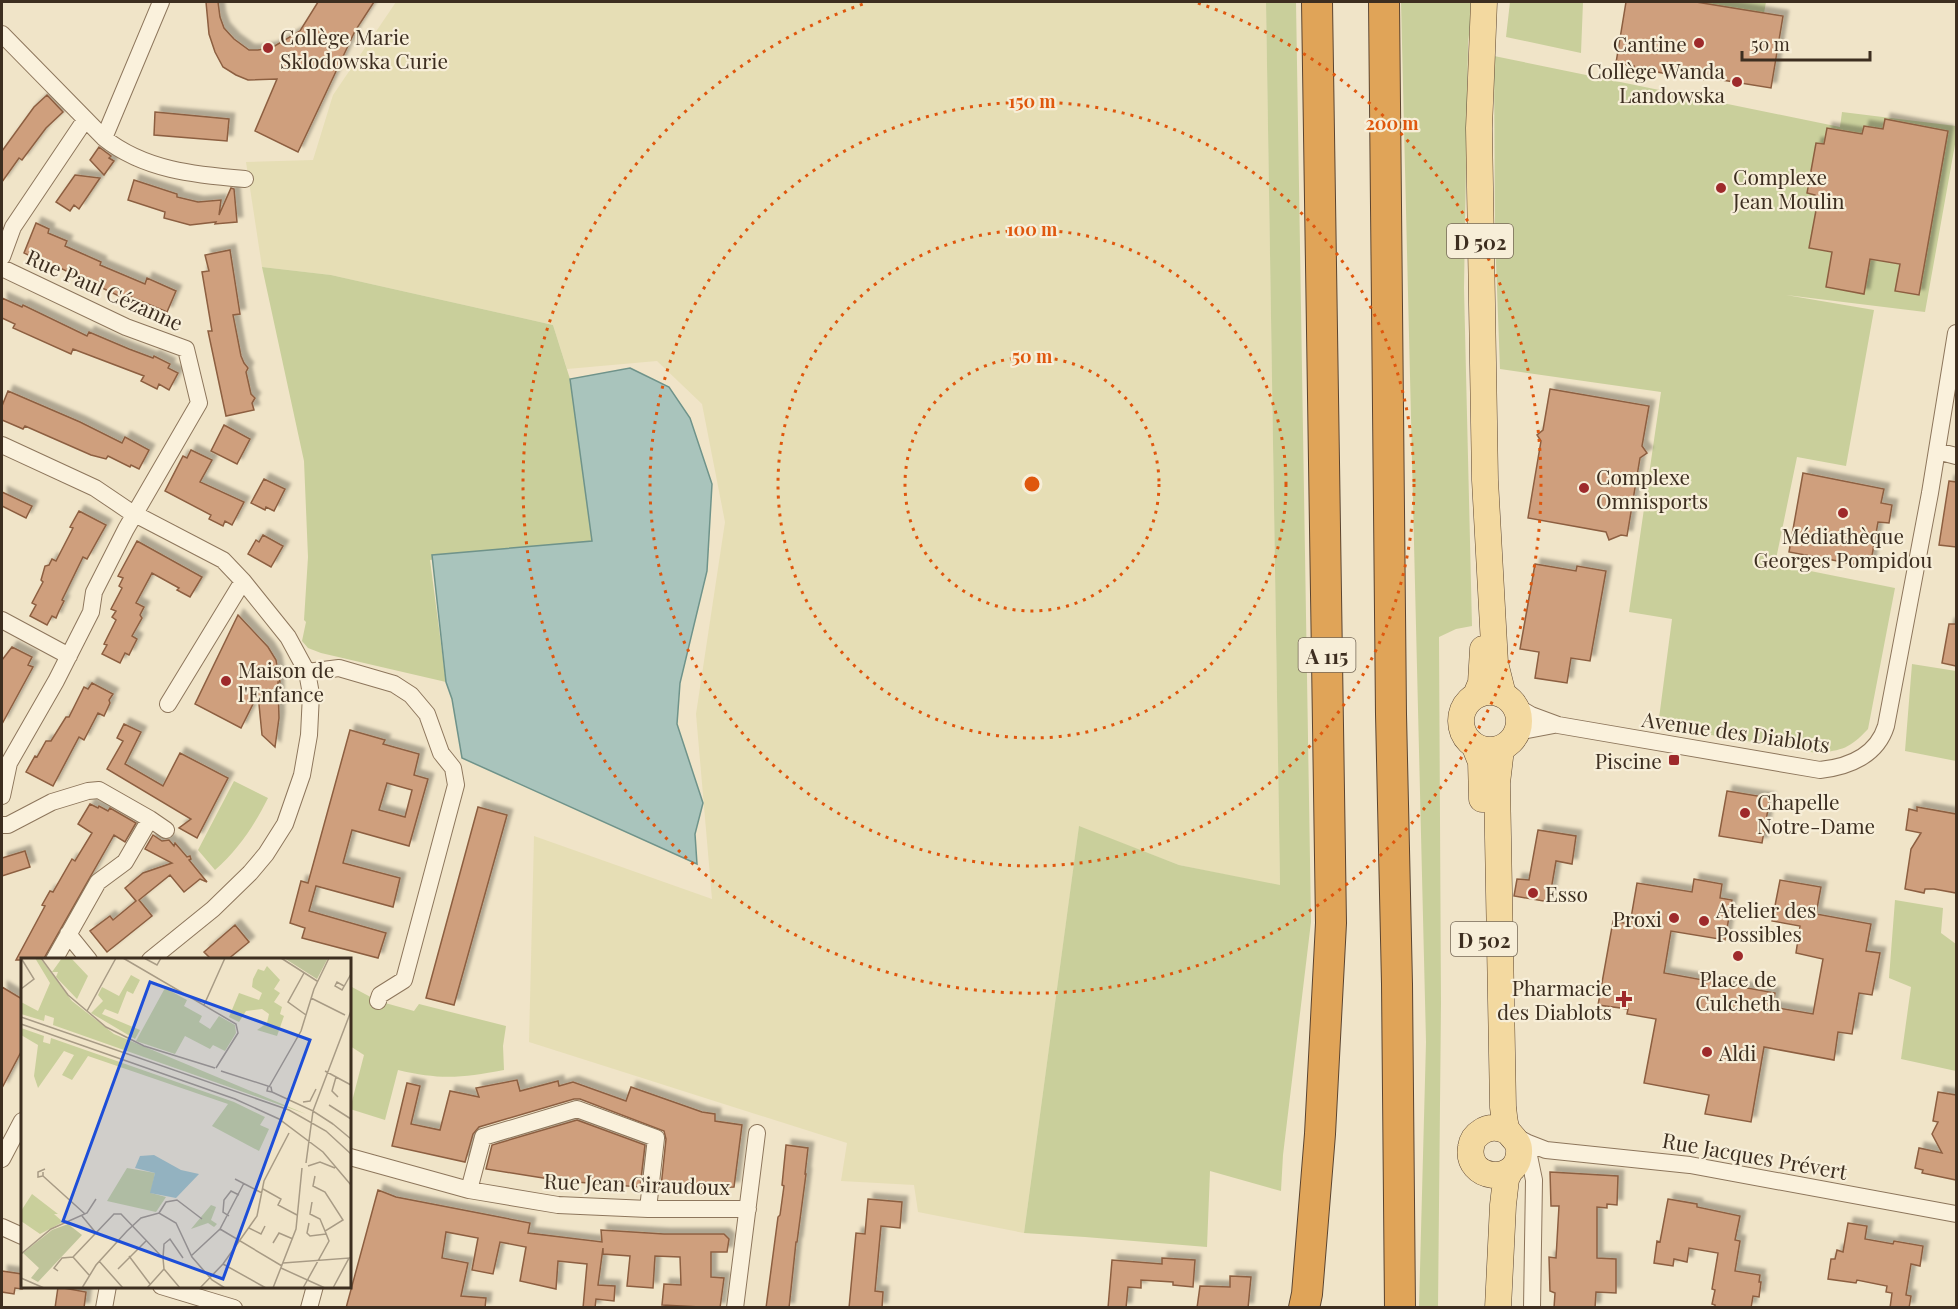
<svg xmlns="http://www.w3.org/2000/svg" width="1958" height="1309" font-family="'Playfair Display',serif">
  <defs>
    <filter id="shadow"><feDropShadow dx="5.5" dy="-5.5" stdDeviation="1.5" flood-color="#0004"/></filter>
  </defs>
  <rect width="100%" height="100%" fill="#f0e4c8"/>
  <path fill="#e6deb5" d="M396,2h870l14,884 -101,-21 -100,-38 -55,406 -106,-21 -4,-27 -73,-4 6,-38 -318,-101 5,-206 178,63 -16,-185 29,-192 -23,-118 -45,-43 -90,8 -14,-44 -222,-50 -69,-8 -16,-105 67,-2 20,-65z"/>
  <path fill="#c9cf9b" d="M1266,2h30l15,920 -28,233 -2,36 -71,-20 -3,76 -122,-10 -61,-4 55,-407 100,39 101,20z
    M1401,2h72l-5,41 -4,245 8,338 -16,3 -17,8 2,366 -3,305 -19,-1 7,-265z
    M1510,2h73l-2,51 -75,-16z
    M1696,2h70l-2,11z
    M1494,56l346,71 2,-15 114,14v13l-31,173 -139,-17 88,15 -28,156 -49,-9 -22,107 120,24 -27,141c-19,20 -25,21 -51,24l-159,-27 14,-107 -43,-7 32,-220 -161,-23 -5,-133z
    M262,267l69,8 222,50 17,54 22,162 -162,19 16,122 -125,-29 -13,-5 -6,-7 4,-19 -2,-2 4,-63 -4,-96z
    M1912,664l44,7v90l-51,-10z
    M234,781l34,17c-14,28 -30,52 -53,72l-17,-20z
    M1895,900l48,8 -2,25 15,11v127l-55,-12 10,-72 -22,-9z
    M350,986l28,15 36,10 5,-7 87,22 -3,20 1,24c-42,8 -64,10 -106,0l-13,50 -35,-11 14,-54 -14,-9z"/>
  <path fill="#a9c4bc" stroke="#6f938a" stroke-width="1.5" d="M630,368l39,19 21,31 22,66 -5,87 -27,112 -3,41 26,79 -8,31 2,30 -235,-106 -10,-59 -6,-17 -14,-127 160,-14 -22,-162z"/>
  <path fill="#cf9f7d" stroke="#8d5f41" stroke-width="1.5" fill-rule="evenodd" filter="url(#shadow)" d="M206,2h12l2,15 4,11 10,11 15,11h9l15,-3 27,-16 18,-29h56l-19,29 -57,121 -43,-21 22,-52 -29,1 -12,-5 -13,-8 -8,-15 -6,-18z
    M1626,2h70l87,14 -12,72 -68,-11v3l-69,-12v-2l-18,-3z
    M47,95l16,17 -17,16 -24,32 -3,-2 -17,24v-31l32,-44z
    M155,112l74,7 -2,22 -73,-6z
    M1885,119l63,12 -29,164 -24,-4 5,-27 -30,-5 -6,35 -38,-7 6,-35 -23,-4 8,-43 -4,-1 2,-9 -8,-2 9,-50 8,1 3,-16 35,6 2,-8 19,3z
    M99,147l12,9 -2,2 5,3 -10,14 -14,-15z
    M75,175l25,3 -21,31 -5,-4 -4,6 -14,-9z
    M134,180l43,14v3l21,5 23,-2 -2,15 12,-27 3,1 3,33 -22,2 1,-2 -26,3 -26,-7 1,-6 -37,-12z
    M36,223l13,6 -1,4 19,8 -2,5 36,16 -1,3 45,19 2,-6 29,13 -9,21 -38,-16 -1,2 -9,-2 -63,-30 -1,3 -14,-5 1,-2 -18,-9z
    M230,250l10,64 -7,1 8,41 3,7 4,5 -2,4 5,22 4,4 -3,5 2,7 -28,6 -18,-85h4l-10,-59 7,-1 -4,-16z
    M2,298l20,9 1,-2 64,31 2,-4 40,17 24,9 1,-2 16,8 -2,4 10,5 -9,17 -10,-6 -2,5 -16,-8 3,-5 -71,-27 -2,5 -58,-26 2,-4 -13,-6z
    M1550,389l99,17 -7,40 5,7 -7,5 -13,78 -6,-1 -12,5 -3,-8 -78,-14 13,-77 -4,-6 6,-5z
    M8,391l72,31 42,21 3,-6 24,13 -10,19 -8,-4 -1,2 -22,-11 -2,3 -15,-4 -66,-29 -2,3 -21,-9v-14z
    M224,425l26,14 -13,25 -26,-13z
    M191,450l21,10 -12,22 44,20 -12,23 -7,-4 -2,5 -14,-7 2,-4 -46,-24 18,-35 4,2z
    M1803,473l81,16 -3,14 11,2 -3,18 -11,-1 -8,45 -81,-15z
    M264,479l21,10 -11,22 -8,-4 -1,3 -14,-7z
    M1949,481l7,1v65l-17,-2z
    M2,492l30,14 -6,12 -24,-12z
    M79,511l27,14 -19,34 -4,-2 -21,43 2,1 -5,10 -3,7 -4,-2 -5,9 -17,-9 6,-11 -4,-2 11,-21 -2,-2 4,-14 4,-1 3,-6 4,2 17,-33 -3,-1z
    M263,535l20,11 -12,21 -23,-13 8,-14 3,2z
    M137,541l65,36 -12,20 -13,-7 2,-2 -27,-15 -16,30 8,4 -4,8 2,3 -10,18 5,3 -8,16 -4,-2 -5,10 -18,-9 5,-9 -3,-1 12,-24 -4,-3 4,-6 -5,-2 11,-21 -3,-2 4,-8 -5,-2z
    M1535,564l41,7 1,-5 29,5 -16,90 -19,-3 -4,25 -32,-5 4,-26 -19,-3z
    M238,615l30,32 8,13 4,22h-2l1,36 -4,29 -13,-12 -4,-41 -17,34 -46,-24z
    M1949,624h7v42l-14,-3z
    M12,647l20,10 -4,8 5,2 -31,57v-64z
    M92,683l21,11 -4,6 1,3 -6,13 -6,-3 -14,27 -5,-3 -26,49 -27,-14 9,-16 2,1 9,-16h5l15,-24h3l15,-30 4,2z
    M124,724l17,8 -16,32 38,22 17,-33 48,25 -31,60 -18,-10 12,-9 -84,-50 16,-28 -6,-3z
    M350,730l35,10 -2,4 36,10 -5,21 14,4 -19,67 -57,-16 -9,33 57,15 -7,29 -77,-21 -7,25 77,22 -8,25 -76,-20 3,-10 -15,-5 11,-42 7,2zM387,783l25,7 -7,27 -26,-7z
    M1727,791l43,7 -8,45 -43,-7z
    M90,804l8,4 1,-2 9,5 2,-3 26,15 -11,19 -11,-7 -71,125h-27l29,-54 -3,-1 8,-14 3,1 19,-33 3,2 17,-28 -14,-9z
    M478,807l29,8 -53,190 -28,-7z
    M1917,807l39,7v79l-22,-4h-9l-1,4 -19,-4 6,-40 10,-16 -15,-3 3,-21 8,2z
    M1538,830l38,6 -4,28 -16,-3 -7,41 -35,-6 3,-17 12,1z
    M153,835l9,6 7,-1 5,6 1,-3 12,14 3,-1 1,3 -2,1 18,22 -7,-3 -16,13 -14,-17 -31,25 13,16 -45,36 -17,-21 20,-15 3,4 23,-19 -11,-13 18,-15 29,-10 -27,-14z
    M25,851l5,16 -28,9v-18z
    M1694,879l28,5 -2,14 12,2 -7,40 -54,-9 -7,42 111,20 -3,14 41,7 10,-55 -27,-6 4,-27 -28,-5 8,-41 41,7 -5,27 55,10 -5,27 14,2 -8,42 -13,-2 -7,41 -14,-2 -4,28 -70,-13 -13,75 -46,-8 4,-19 -65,-12 12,-64 -29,-5 1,-5 -30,-4 15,-84 17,3 7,-41 55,9z
    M235,925l14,17 -22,18h-15l-8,-8z
    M2,987l20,12v51l-20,38z
    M517,1080l3,11 38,-10 1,5 14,-4 53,19 5,-14 71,25 13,2v7l27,4 -8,62 -40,1 -25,-3v2h-8l5,-48 -2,-8 -84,-32h-6l-95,28 -6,7 -8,28 -73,-16 15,-63 13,3 -9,38 29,6 10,-39 29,6 -3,-9z
    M1938,1092l18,3v85l-34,-7 1,-3 -8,-2 4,-20 23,5 -10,-19 6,-12 -5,-1z
    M577,1120l68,25 -5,42 -78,-6 -76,-12 6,-24z
    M786,1145l22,3 -3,26h1l-9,68h-1l-7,66h-23l12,-91 2,-2 4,-29 -2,-1z
    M1550,1172l68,4 -1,29 -10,-1v4l-10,-1v51l19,1v34l-20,-1 -1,16h-41l1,-15 -5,-2 -1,-34 7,1 3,-52h-8z
    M378,1190l18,7 134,26 -2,10 74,9 -1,-12 63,4h60l5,5 -2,13h-16v25l13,1 -4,30 -58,-3 2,-21 17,1 -1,-28 -25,-1 -2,32 -26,-2 3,-30 -27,-2v-6l-5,37 17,1 -1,15 -18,-2 -1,9h-12l4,-44 -29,-3 -2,28 -36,-8 6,-34 -26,-5 -7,32 -21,-4 6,-32 -32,-6 -4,26 26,5 -7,33 25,2 -1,10h-139z
    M868,1199l34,3 -2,26 -19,-2 -6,65 8,1 -1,16h-33l7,-75 9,1z
    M1668,1199l29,5v3l43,9 -5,24 5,1 -5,30 25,4 -1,7h2l-2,15 -6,-1 -2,12h-36v-3l-3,-1 3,-14 -3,-1 6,-36 -29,-5 -2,14 -13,-3 -1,7 -19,-3 3,-22 3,1z
    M1848,1223l19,3 -2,13 28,5 1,-3 29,5 -3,20 -9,-2 -5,31 5,1 -2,12h-19l2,-15 -6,-1 1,-6 -30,-6 -1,3 -28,-4 3,-20h4l2,-9 6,2z
    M1162,1258l33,2 -2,27 -20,-2v-3l-32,-2v8l-13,-1 -2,21h-18l4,-48 50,4z
    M2,1271l20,3v15l-7,-1 -1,6 -12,-2z
    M1230,1276l21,1 -3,31h-51l3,-22 30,1z
    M58,1287l28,5 -2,16h-29z"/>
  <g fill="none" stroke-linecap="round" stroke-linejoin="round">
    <g stroke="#8d765c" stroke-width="18">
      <path id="street" d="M2,34l102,104c40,32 91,37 141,41
        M104,138l57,-136
        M2,257l11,-30 72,-107
        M2,268l124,59 60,22 13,54 -73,126 -32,63 -3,20 -35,69 -47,82 -7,33
        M2,445l93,43 34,23 94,49 20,21 45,56 19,35 4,22 -2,41 -7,40 -17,49 -19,30 -16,19 -37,36 -63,51
        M1937,451l19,5
        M2,620l67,36
        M307,672l32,-4 55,16 17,11 16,19 14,39 12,15 3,17 -52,195 -24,15 -2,6
        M168,704l75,-123
        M1514,705l17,10 27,10 262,45c29,-3 57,-15 66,-44l44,-233 26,-160
        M1517,732l37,-7
        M150,819l16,11
        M2,825h6l44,-23 36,-11 11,-1 51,29 -25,43 -27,20 -44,78
        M68,934l21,26
        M1513,1135l15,8 18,7 144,15 266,49
        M1529,1156l5,24 -2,128
        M350,1157l119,33 89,15 90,4h100
        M2,1159l20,-38
        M469,1190l14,-53 94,-28 79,29 -8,71
        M2,1227l20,9
        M161,1286l73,22
        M104,1308l4,-22
        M309,1308l6,-22
        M735,1308l22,-175"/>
    </g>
    <g stroke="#5b4430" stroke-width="27">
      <path id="primary" d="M1484,2l-5,126 6,352 10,183 8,32
        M1461 721a29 29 0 1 1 58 0a29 29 0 1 1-58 0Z
        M1476,695l5,-12 2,-34
        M1475,747l6,15 1,37
        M1501,749l-4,34 6,324c1,7 1,16 4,23 5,8 13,11 12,23 -2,33 -54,27 -48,-6 1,-7 5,-12 10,-15 8,-6 18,-5 26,-1
        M1498,1308l5,-103 3,-26 4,-8"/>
    </g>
    <g stroke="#5b4430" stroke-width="32">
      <path id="highway" d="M1384,2l7,712 6,270 3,324
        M1304,1308l3,-14 13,-160 11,-211 -14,-921"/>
    </g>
    <use href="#street" stroke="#faf1dc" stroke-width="16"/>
    <use href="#primary" stroke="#f3d9a0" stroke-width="26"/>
    <use href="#highway" stroke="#e0a458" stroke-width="30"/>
  </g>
  <g fill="none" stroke="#df570d" stroke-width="3" stroke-dasharray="3 6">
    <circle cx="1032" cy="484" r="127"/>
    <circle cx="1032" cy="484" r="254"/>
    <circle cx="1032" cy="484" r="382"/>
    <path d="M1198 3A509 509 0 1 1 866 3"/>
  </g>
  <g fill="#9e2a2b" stroke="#f7eed8" stroke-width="2">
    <circle cx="1699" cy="43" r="6"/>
    <circle cx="268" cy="48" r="6"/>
    <circle cx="1737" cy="82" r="6"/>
    <circle cx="1721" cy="188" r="6"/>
    <circle cx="1584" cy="488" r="6"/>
    <circle cx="1843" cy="513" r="6"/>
    <circle cx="226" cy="681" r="6"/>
    <rect x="1668" y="754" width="12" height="12" rx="3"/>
    <circle cx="1745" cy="813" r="6"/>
    <circle cx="1533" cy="893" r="6"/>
    <circle cx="1674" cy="918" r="6"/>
    <circle cx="1704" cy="921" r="6"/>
    <circle cx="1738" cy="956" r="6"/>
    <path d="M1621 990h6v6h6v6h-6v6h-6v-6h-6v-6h6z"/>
    <circle cx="1707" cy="1052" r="6"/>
  </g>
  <g text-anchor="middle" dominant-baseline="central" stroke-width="4.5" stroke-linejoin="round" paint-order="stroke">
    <g fill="#f7eed8" stroke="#756857" stroke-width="1.5">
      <rect x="1447" y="224" width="66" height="34" rx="4.5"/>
      <rect x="1298.5" y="638" width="57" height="34" rx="4.5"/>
      <rect x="1451" y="922" width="66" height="34" rx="4.5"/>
    </g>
    <g font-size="20" font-weight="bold" fill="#3d2e20">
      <text x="1480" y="241">D 502</text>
      <text x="1327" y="655">A 115</text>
      <text x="1484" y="939">D 502</text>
    </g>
    <g font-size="21" fill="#3d2e20" stroke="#f7eed8" text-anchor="start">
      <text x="280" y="36">Collège Marie<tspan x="280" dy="24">Sklodowska Curie</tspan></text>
      <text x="1687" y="43" text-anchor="end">Cantine</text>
      <text x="1725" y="70" text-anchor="end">Collège Wanda<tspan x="1725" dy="24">Landowska</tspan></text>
      <text x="1733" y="176">Complexe<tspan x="1733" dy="24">Jean Moulin</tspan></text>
      <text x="1596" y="476">Complexe<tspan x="1596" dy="24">Omnisports</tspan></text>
      <text x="1843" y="535" text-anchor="middle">Médiathèque<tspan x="1843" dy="24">Georges Pompidou</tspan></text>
      <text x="238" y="669">Maison de<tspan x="238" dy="24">l'Enfance</tspan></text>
      <text x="1662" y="760" text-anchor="end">Piscine</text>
      <text x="1757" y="801">Chapelle<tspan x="1757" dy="24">Notre-Dame</tspan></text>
      <text x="1545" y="893">Esso</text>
      <text x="1716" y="909">Atelier des<tspan x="1716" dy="24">Possibles</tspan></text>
      <text x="1662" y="918" text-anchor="end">Proxi</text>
      <text x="1738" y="978" text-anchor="middle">Place de<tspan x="1738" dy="24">Culcheth</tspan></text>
      <text x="1612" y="987" text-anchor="end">Pharmacie<tspan x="1612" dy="24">des Diablots</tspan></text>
      <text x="1719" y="1052">Aldi</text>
    </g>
    <g font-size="21" fill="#3d2e20" stroke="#f7eed8">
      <text transform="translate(105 289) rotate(24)">Rue Paul Cézanne</text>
      <text transform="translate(1736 731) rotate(8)">Avenue des Diablots</text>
      <text transform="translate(1755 1155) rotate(10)">Rue Jacques Prévert</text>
      <text transform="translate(637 1183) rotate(2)">Rue Jean Giraudoux</text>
    </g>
  </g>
  <g transform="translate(21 958)">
    <rect width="330" height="330" fill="#f0e4c8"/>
    <path d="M14,0h5l32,43 42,33 192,80 -253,-89 1,-7 -9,-3 -1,6 -23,-7v-12l17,9 12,-28zM41,0h9l17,18 -11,23 -21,-22 2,-5h-6zM246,8l13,14 -6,9 6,4 -6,9 8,5 -2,7 4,2 -7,20 -20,-6 10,-7 2,-9 -7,-5 -16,2 -7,11 -10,-5 10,-24 20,7 3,-7 -10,-6 1,-8 5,-10 6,2zM110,17l9,5 -7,14 -6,-3 -9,23 -13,-5 -3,5 38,16 -5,9 -44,-26 12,-12 -5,-6 4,-8 17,9zM144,30l22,12 -3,6 18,10 -3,6 11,7 9,-13 16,9 1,8 -11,18 -12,-6 -3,4 -25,-13 -10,18 -39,-13zM0,70l23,8 -1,6 7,2 1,-6 183,64 31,15 -5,8 9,4 -10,22 -47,-25 16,-22 -140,-48 -16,24 -10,-5 12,-20 -10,-4 -26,37 -4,-12 4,-31 -17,-10zM106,210l28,5 -4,20 15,4 -10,15 -49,-11zM11,236l26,20h-4l9,8 -23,12 -19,-13v-10zM190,247l5,2 -5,13 6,4 -3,3 -6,-4 -17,6z" fill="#c9cf9b"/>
    <path d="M263,0h44l-11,21zM47,266l14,11 -44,47 -7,-4 8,-10 -16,-15 29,-23z" fill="#bfc49a"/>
    <path d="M133,197l27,15 18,4 -23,24 -26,-5 5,-20 -20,-5 5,-12z" fill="#a9c4bc"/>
    <path fill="none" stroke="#a89b85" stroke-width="1.5" d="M20,0l27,37 38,32 38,19 71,22M102,0l113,66 2,9 -22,35M123,0l13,7 4,-7M260,0l36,23M283,15l-16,29 18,13M323,28l-7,-4 -2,4 7,4 9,-16M0,31l13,-10 -13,-21M290,40l34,17M183,47l21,-47M66,53l29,-53M0,59l268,93 37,21 25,23M0,66l214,75 44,20 44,33 28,33M200,113l50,16 1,5 -5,-1 1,-4M304,113l26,14M315,119l-4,14 6,6M248,129l32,-56 13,-42 15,-31M251,134l41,19 38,-100M282,144l7,-1 6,-12M308,147l22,14M312,166l18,15M285,205l7,-52 20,13M287,208l12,-4 15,6M22,214v4l-5,1v-5l7,-3M22,218l42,38M214,221l27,14M242,231l18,10 -3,6 19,10M291,244l-2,12 10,5 5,12M138,255l7,-11 11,-2 25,19M61,258l14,17M208,258l-6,-4 1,-12 7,-9 8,4M288,265l-2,10 3,3 16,-2M228,270l12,6 4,-8M199,271l62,37M252,285l6,-10 14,6M0,296l30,-25 36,-16 9,-14M108,298l21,28M170,298l29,-27 24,-46M142,300l1,-14 6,-5 13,19M78,303l24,27M262,305l66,-5 -16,30M202,306l43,24M260,310l44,20M97,311l28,-28M143,311l16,19M37,313l-4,-3 8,-10 11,-1M68,317l-16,-18 41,-43h7l42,44 1,11M0,320l23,10M61,330l14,-23 31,-34 14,-13 18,-5 17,10 16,34 20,23 13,8M126,330l17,-19M179,330l23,-24 34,-48 7,-35 25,-48M252,330l23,-59 6,-61M282,330l26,-47 -4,-10 18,-11 -18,-28 -12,-6 2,-10"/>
    <path fill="#1d4ed8" fill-opacity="0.15" stroke="#1d4ed8" stroke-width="3" d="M129,24l160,58 -87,239 -160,-58z"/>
    <rect width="330" height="330" fill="none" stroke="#3d2e20" stroke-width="3"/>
  </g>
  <circle cx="1032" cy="484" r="9" fill="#df570d" stroke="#f7eed8" stroke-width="3"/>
  <g font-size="18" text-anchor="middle" font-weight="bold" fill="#df570d" stroke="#f7eed8" stroke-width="4.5" stroke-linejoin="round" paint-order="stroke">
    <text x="1032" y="108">150 m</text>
    <text x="1392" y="130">200 m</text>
    <text x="1032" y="236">100 m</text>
    <text x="1032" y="363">50 m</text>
  </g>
  <rect width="1958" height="1309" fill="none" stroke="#3d2e20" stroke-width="6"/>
  <path d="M1742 51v9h128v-9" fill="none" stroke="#3d2e20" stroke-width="3"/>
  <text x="1751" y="51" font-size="18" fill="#3d2e20" stroke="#f7eed8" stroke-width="4.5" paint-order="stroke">50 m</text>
</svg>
